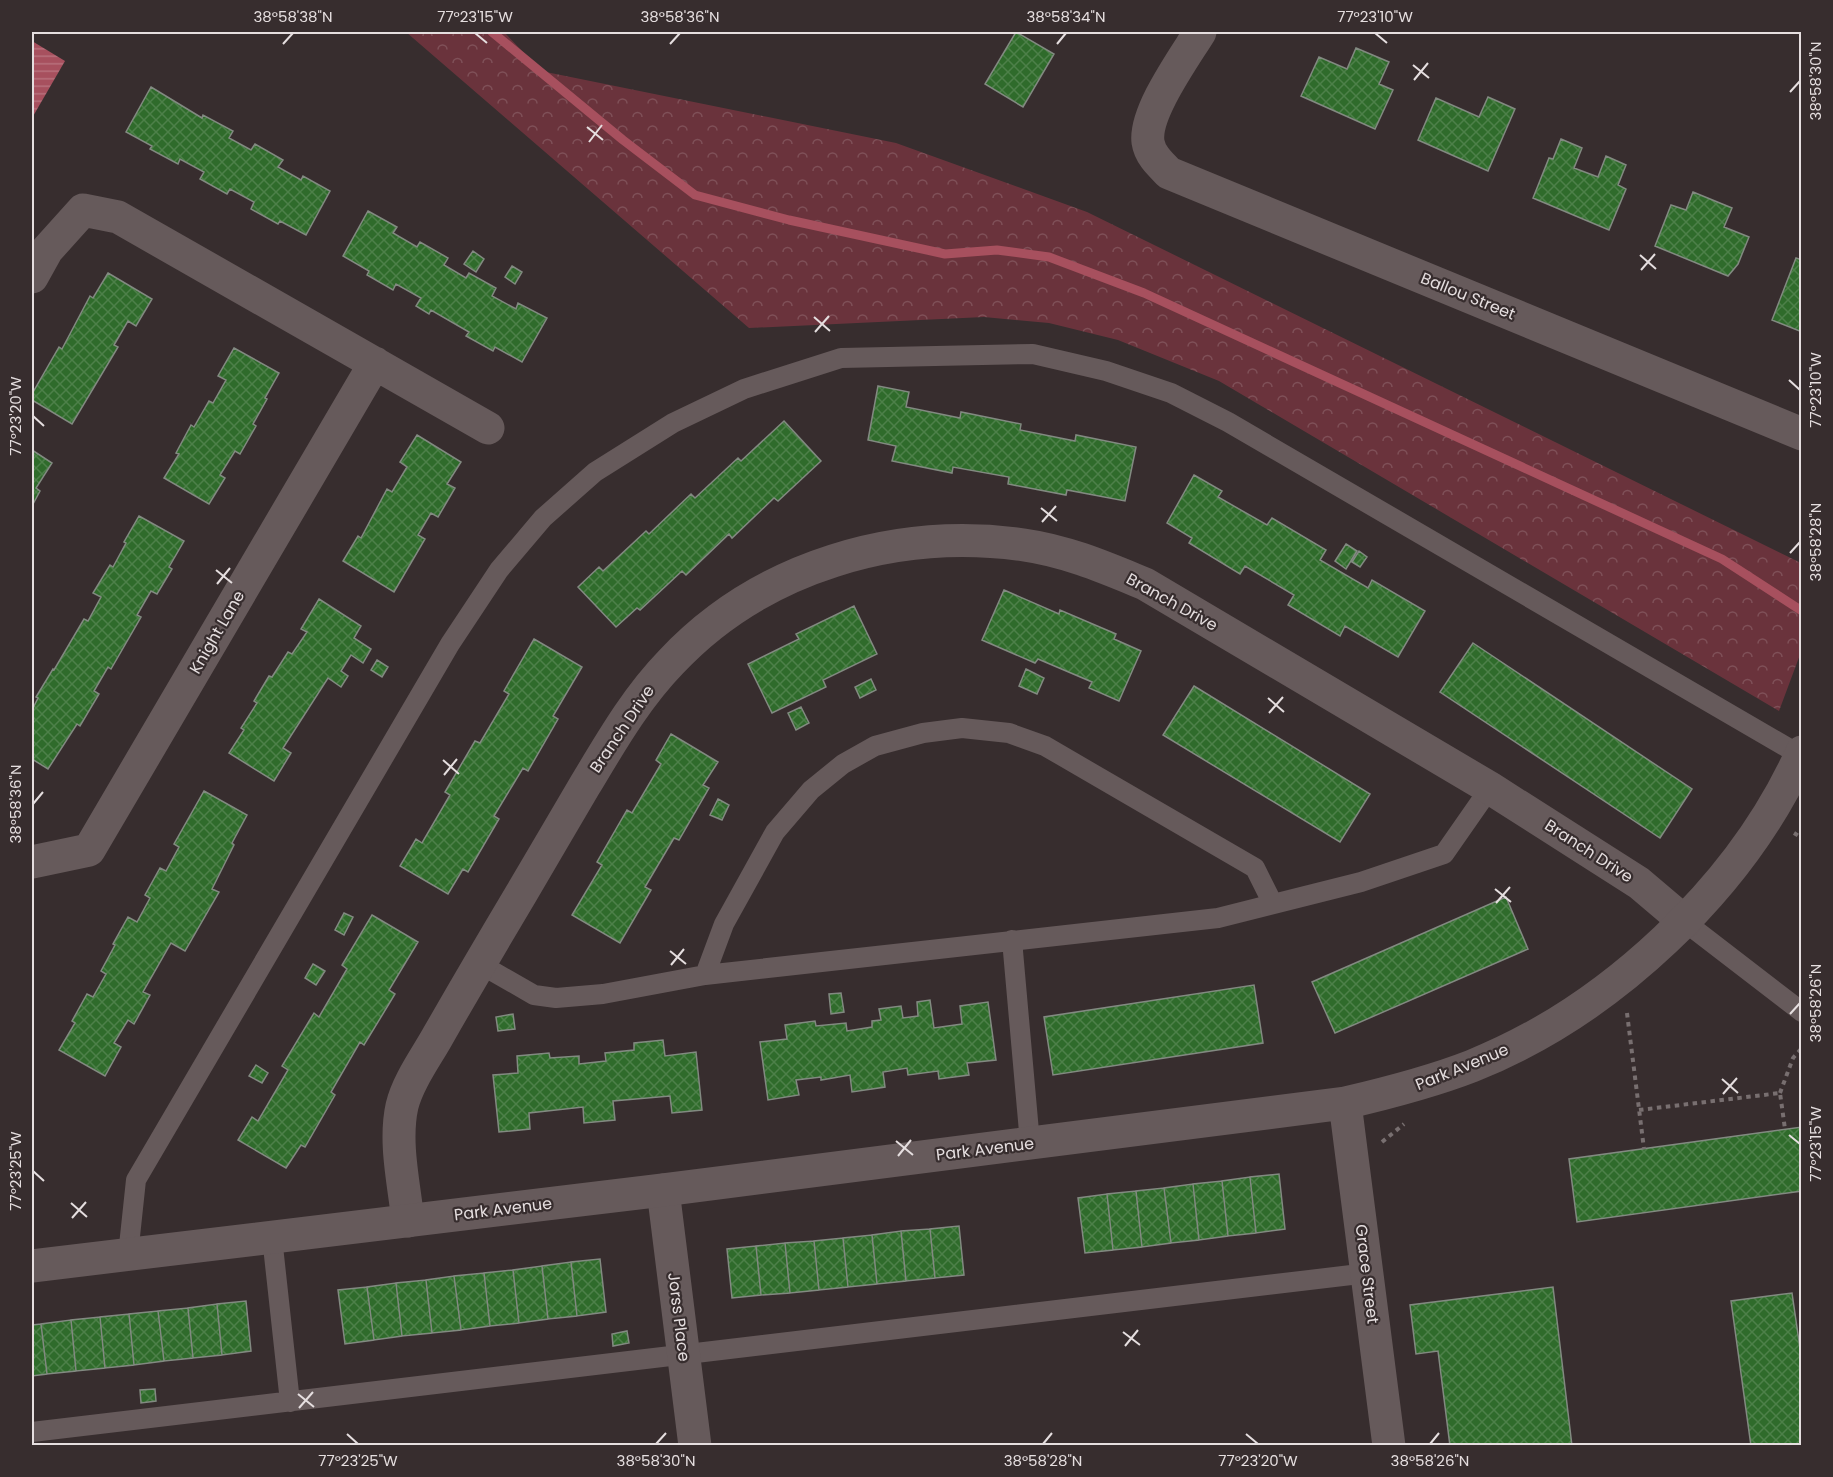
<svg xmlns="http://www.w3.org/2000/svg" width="1833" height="1477" font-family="Poppins,sans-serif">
  <defs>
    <pattern id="forest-crowns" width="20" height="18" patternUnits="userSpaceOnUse" patternTransform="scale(1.5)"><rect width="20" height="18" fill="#6a333c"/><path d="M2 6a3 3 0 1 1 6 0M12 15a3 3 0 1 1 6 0" fill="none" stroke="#7f5058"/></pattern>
    <pattern id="water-rules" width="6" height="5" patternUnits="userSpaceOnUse" patternTransform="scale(1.5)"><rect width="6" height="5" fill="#a7505e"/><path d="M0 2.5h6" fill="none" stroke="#b7717c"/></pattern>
    <pattern id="building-cross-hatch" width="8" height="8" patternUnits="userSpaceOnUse" patternTransform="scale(1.5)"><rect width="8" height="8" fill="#2f6b2b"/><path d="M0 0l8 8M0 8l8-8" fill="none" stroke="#4d8049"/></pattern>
  </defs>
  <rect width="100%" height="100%" fill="#372d2e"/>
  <path fill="url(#forest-crowns)" d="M406,32h98l37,39 355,72 191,69 714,351v89l-22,59 -560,-330 -101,-41 -69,-17 -65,-6 -235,11z"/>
  <path fill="url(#water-rules)" d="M32,41l33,20 -33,57z"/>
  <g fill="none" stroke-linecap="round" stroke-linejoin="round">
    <path stroke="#a7505e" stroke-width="9" d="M492,32l131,108 72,55 94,25 156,34 52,-4 52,7 95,36 578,266 80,52"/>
  </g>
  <path fill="url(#building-cross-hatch)" stroke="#828a81" stroke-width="1.5" d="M1016,32l38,22 -31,53 -38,-23z
    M1356,48l33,14 -10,22 14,6 -18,39 -74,-33 18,-39 28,12z
    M151,87l51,31 1,-3 30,16 -4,7 22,12 4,-6 28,16 -5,7 23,13 2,-4 27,15 -24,44 -26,-14 -2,3 -27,-15 3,-7 -24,-13 -3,5 -27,-15 4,-7 -24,-13 -2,5 -28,-15 2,-3 -26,-14z
    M1488,97l27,12 -27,62 -70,-31 18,-42 43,19z
    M1561,139l21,9 -8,20 24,9 8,-21 20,9 -8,20 8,4 -17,41 -76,-32 16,-40 4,1z
    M1693,192l39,16 -8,19 25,10 -11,27 -10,12 -73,-30 16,-41 15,5z
    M368,211l29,16 -4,6 24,14 3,-5 28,16 -4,7 22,13 3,-5 27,15 -4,8 24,13 2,-6 29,15 -25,44 -27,-15 -2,4 -27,-15 3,-4 -38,-22 -2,4 -13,-8 5,-8 -25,-14 -3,6 -26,-15 2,-4 -26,-15z
    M473,251l11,8 -8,13 -12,-8z
    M1796,258l6,2v72l-30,-12z
    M512,266l10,6 -7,12 -10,-7z
    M108,273l44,26 -16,27 -8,-5 -14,24 4,2 -46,77 -40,-24v-6l27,-47 3,2 28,-53 3,2z
    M234,348l45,25 -14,25 2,1 -14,25 3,2 -16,28 -5,-3 -15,24 5,3 -16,26 -45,-26 15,-24 -3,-1 15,-28 3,2 15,-26 4,2 13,-23 -8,-4z
    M878,386l31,6 -3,15 54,11 1,-6 60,12 -1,6 55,11 1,-6 60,12 -11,54 -58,-11 -1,5 -58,-11 1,-7 -56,-10 -1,6 -60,-12 4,-15 -28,-6z
    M784,421l37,40 -43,40 -4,-3 -42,40 -3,-4 -43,41 -4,-4 -42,39 -3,-2 -21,19 -38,-40 21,-20 4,4 43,-40 3,3 42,-40 4,4 43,-40 3,3z
    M417,435l44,27 -14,22 8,4 -17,29 -7,-4 -13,22 7,4 -31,53 -51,-31 15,-25 3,2 26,-49 5,3 15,-25 -7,-5z
    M32,450l20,13 -16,25 4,3 -8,15z
    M1194,475l28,16 -4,6 49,28 5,-7 54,32 -6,10 48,28 4,-8 53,31 -27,46 -53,-31 -5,10 -52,-31 6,-10 -49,-29 -5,8 -51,-31 3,-5 -25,-15z
    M139,516l45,25 -15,26 3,2 -15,25 -6,-3 -14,24 4,2 -30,52 -3,-2 -14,24 5,3 -19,32 -3,-2 -29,45 -16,-10v-49l6,-12 -2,-1 17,-28 1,1 30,-51 4,2 13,-24 -8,-4 17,-28 3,2 13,-24 -2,-1z
    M1346,544l11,7 -11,18 -11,-8z
    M1359,551l8,6 -7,10 -8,-5z
    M1004,590l55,24 1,-4 56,24 -2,5 27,12 -22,50 -30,-13 3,-6 -54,-23 -3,4 -53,-23z
    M319,599l42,27 -7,12 17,11 -8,14 -12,-8 -10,16 7,5 -7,11 -13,-9 -45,70 8,5 -17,28 -45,-28 15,-23 -3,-2 16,-25 -3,-2 15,-25 3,1 16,-25 4,2 15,-22 -6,-3z
    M854,606l23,48 -54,26 3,7 -54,26 -24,-49 51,-25 -3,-5z
    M534,639l48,28 -29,49 5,3 -30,52 -5,-3 -29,48 5,3 -31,53 -5,-3 -15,25 -48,-28 16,-27 6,4 28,-48 -5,-3 30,-51 5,2 29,-49 -5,-3z
    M1473,643l219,146 -32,49 -220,-146z
    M377,660l11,7 -6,10 -11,-7z
    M1026,669l18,9 -7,16 -18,-8z
    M871,679l5,11 -16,8 -5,-11z
    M1194,686l176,108 -30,48 -177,-107z
    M801,707l8,16 -13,7 -8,-17z
    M671,734l47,28 -15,23 6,3 -30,52 -5,-2 -29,49 6,3 -31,53 -48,-28 30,-50 -5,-3 30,-52 5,3 29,-49 -5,-4z
    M204,791l43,24 -15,28 2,2 -22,44 7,3 -34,59 -14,-8 -28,49 7,3 -16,29 -6,-4 -14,23 7,4 -16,29 -46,-26 16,-27 -3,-2 15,-27 6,3 13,-23 -5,-3 14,-26 -2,-1 15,-27 9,5 13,-24 -5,-3 15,-27 6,3 13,-24 -5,-3z
    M718,799l11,6 -7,15 -12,-5z
    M1506,897l22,52 -193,84 -23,-51z
    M344,913l9,4 -9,18 -9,-5z
    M372,915l46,27 -29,48 6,4 -31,51 -4,-3 -29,50 4,3 -30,52 -4,-2 -15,23 -48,-28 14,-23 6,4 30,-51 -6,-4 32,-53 5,4 28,-48 -5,-4z
    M313,964l12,7 -9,14 -11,-7z
    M1254,985l9,58 -210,32 -9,-58z
    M841,993l3,19 -13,2 -2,-20z
    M930,1000l4,28 28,-4 -2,-18 28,-4 8,58 -29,3 2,12 -30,4 -1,-8 -30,4 -1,-7 -24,4 2,15 -33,5 -2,-17 -29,5v-3l-25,3 3,15 -31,5 -8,-58 27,-3 -2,-14 30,-4 1,5 30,-3 1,8 25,-4v-6l9,-1 -2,-11 22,-3 2,12 15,-2 -1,-14z
    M513,1014l2,15 -17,2 -2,-14z
    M663,1040l2,16 31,-4 6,58 -30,3 -2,-17 -57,5 2,19 -31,3 -1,-16 -54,6 1,16 -31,3 -6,-57 25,-2 -1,-17 32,-3 1,5 29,-2v8l27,-3 -1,-8 29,-3v-7z
    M256,1065l12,8 -6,10 -13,-7z
    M1802,1127v64l-225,31 -8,-63z
    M1279,1174l6,55 -29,4 -6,-56z
    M1250,1177l6,56 -28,3 -6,-55z
    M1222,1181l6,55 -29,4 -6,-56z
    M1193,1184l6,56 -28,3 -7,-55z
    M1164,1188l7,55 -29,4 -6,-56z
    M1136,1191l6,56 -29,3 -6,-56z
    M1107,1194l6,56 -28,3 -7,-55z
    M959,1226l5,49 -29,3 -5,-49z
    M930,1229l5,49 -29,3 -5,-50z
    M901,1231l5,50 -29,3 -5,-49z
    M872,1235l5,49 -29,3 -5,-49z
    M843,1238l5,49 -29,3 -5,-49z
    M814,1241l5,49 -29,3 -5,-50z
    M785,1243l5,50 -29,2 -5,-49z
    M756,1246l5,49 -29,3 -5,-49z
    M600,1259l6,53 -29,4 -6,-54z
    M571,1262l6,54 -29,3 -6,-53z
    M542,1266l6,53 -29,4 -6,-53z
    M513,1270l6,53 -29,3 -6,-53z
    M484,1273l6,53 -29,4 -7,-54z
    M454,1276l7,54 -29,3 -6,-53z
    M426,1280l6,53 -30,3 -6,-53z
    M396,1283l6,53 -28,4 -7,-53z
    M367,1287l7,53 -29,4 -7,-54z
    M1553,1287l19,159h-122l-12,-95 -22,3 -6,-49z
    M1792,1293l10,69v84h-51l-20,-145z
    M246,1301l5,50 -29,4 -5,-51z
    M217,1304l5,51 -29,3 -5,-50z
    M188,1308l5,50 -29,3 -6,-50z
    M158,1311l6,50 -30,4 -5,-51z
    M129,1314l5,51 -29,3 -5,-51z
    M100,1317l5,51 -29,3 -5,-51z
    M71,1320l5,51 -29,3 -6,-50z
    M41,1324l6,50 -15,2v-51z
    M627,1331l2,12 -16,3 -1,-12z
    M155,1389l1,12 -15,2 -1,-13z"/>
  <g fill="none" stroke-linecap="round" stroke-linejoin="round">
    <path stroke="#786f70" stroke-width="4" stroke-dasharray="4.5 4.5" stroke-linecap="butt" d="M1794,833l8,5
      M1627,1013l17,136
      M1780,1093l13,-35 9,-10
      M1639,1110l141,-17 5,36
      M1382,1142l22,-18"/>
    <path stroke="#665a5b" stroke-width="20" d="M1685,922l117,90
      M1012,940l18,203
      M480,964l54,31 22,3 47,-4 102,-19 513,-57 143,-36 83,-28 46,-66
      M705,975l19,-51 51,-92 36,-42 32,-26 32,-18 48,-13 39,-5 47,5 36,13 210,122 18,36
      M272,1237l18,165
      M128,1255l8,-75 314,-536 49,-74 44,-52 52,-46 78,-49 71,-34 97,-31 192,-4 73,17 65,22 57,29 572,333
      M32,1432l1336,-159"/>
    <path stroke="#665a5b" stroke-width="33" d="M1200,32c-16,26 -56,81 -52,110 2,13 12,22 21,31l633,261
      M32,277l15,-27 36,-40 35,7 370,211
      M32,862l57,-12 286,-487
      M663,1190l32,256
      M408,1221c-4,-37 -14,-79 -6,-115 6,-25 25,-50 37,-72 27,-47 54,-93 82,-140 21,-36 43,-73 64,-109 26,-43 51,-87 86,-123 90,-96 226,-135 353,-117 43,6 82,23 121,39l345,204 149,95 46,39"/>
    <path stroke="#665a5b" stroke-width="33" d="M1345,1103l44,343
      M32,1266l631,-76 682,-87c43,-10 86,-21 127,-37 137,-55 269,-178 330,-314"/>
  </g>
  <path fill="none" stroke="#e5dedf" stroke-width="2" d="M475,33l12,10M1375,33l12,10M283,44l10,-11M670,44l10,-11M1057,44l9,-11M1413,65l16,13M1414,80l14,-17M1790,92l10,-11M587,127l16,13M589,142l13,-17M1640,255l16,14M1641,270l14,-16M814,317l16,14M815,332l14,-16M1789,380l11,10M33,416l11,10M1041,508l16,13M1042,522l14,-16M1790,553l10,-11M216,570l16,13M217,584l13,-16M1268,698l16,14M1269,713l14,-16M443,760l16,14M444,775l13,-16M33,804l10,-12M1495,889l16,13M1496,903l14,-16M670,951l16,13M671,965l13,-16M1790,1014l10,-11M1722,1079l16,14M1723,1094l14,-16M1789,1135l11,9M896,1141l17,14M898,1156l13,-16M33,1171l11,10M71,1203l16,14M72,1218l14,-16M1123,1332l17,13M1125,1346l13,-16M298,1394l16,13M299,1408l14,-16M347,1434l11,10M1246,1434l12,10M656,1444l10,-11M1043,1444l9,-11M1430,1444l9,-11"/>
  <g text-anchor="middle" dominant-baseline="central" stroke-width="4.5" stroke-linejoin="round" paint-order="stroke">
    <g font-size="16" fill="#e5dedf" stroke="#372d2e">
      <text transform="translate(1468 296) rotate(22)">Ballou Street</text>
      <text transform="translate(1172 602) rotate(29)">Branch Drive</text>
      <text transform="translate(217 632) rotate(-60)">Knight Lane</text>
      <text transform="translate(622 729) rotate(-56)">Branch Drive</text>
      <text transform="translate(1589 851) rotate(33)">Branch Drive</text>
      <text transform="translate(1462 1067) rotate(-22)">Park Avenue</text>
      <text transform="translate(985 1149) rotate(-7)">Park Avenue</text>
      <text transform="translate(503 1209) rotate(-7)">Park Avenue</text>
      <text transform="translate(1367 1274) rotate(83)">Grace Street</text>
      <text transform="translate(679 1317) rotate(83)">Jorss Place</text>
    </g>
  </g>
  <rect width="1833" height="1477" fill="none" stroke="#372d2e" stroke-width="66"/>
  <rect x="33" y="33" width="1767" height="1411" fill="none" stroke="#e5dedf" stroke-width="2"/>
  <g font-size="15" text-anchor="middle" fill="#e5dedf">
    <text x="293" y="22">38°58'38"N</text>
    <text x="475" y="22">77°23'15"W</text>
    <text x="680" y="22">38°58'36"N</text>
    <text x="1066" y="22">38°58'34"N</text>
    <text x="1375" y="22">77°23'10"W</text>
    <text transform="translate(1816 81) rotate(-90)" y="5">38°58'30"N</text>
    <text transform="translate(1816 390) rotate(-90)" y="5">77°23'10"W</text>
    <text transform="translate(16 416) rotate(-90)" y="5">77°23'20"W</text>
    <text transform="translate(1816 542) rotate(-90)" y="5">38°58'28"N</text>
    <text transform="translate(16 804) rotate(-90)" y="5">38°58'36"N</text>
    <text transform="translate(1816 1003) rotate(-90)" y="5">38°58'26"N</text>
    <text transform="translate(1816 1144) rotate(-90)" y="5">77°23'15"W</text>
    <text transform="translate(16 1171) rotate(-90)" y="5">77°23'25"W</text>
    <text x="358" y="1466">77°23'25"W</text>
    <text x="656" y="1466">38°58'30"N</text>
    <text x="1043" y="1466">38°58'28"N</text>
    <text x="1258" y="1466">77°23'20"W</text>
    <text x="1430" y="1466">38°58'26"N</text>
  </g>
</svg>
